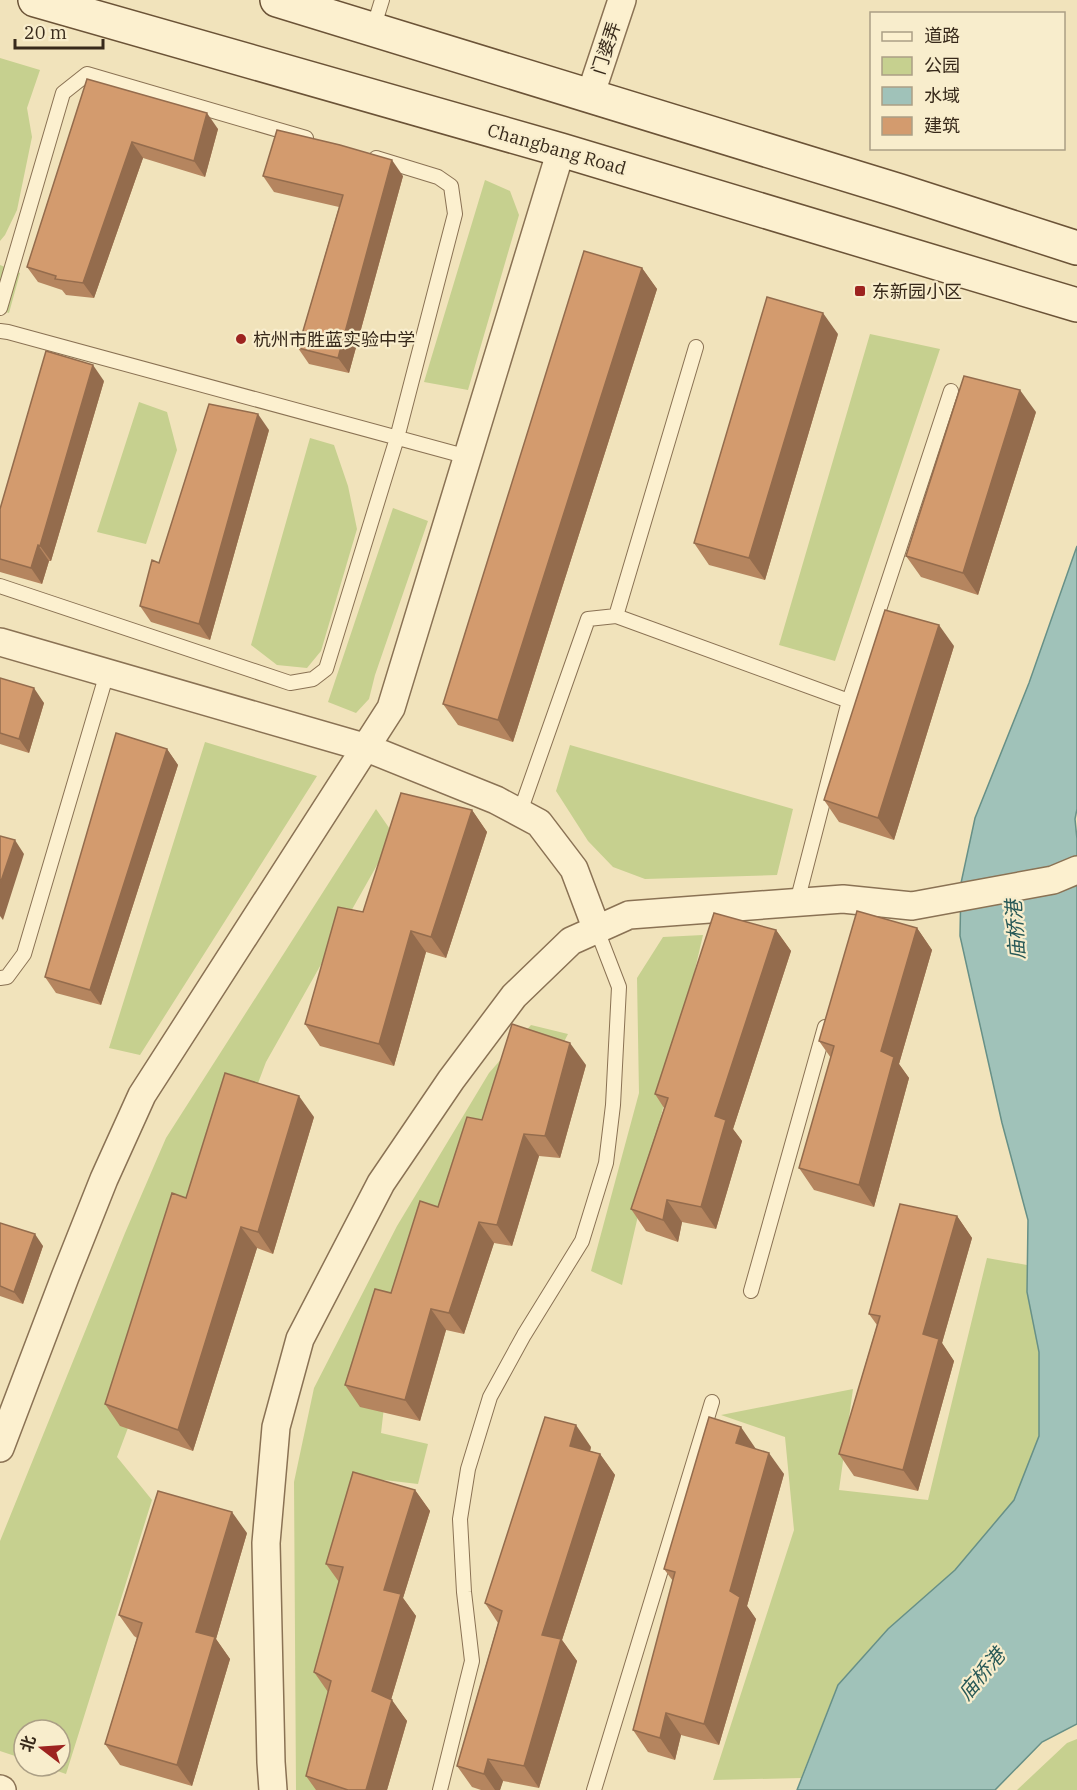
<svg xmlns="http://www.w3.org/2000/svg" width="1077" height="1790" font-family="'IBM Plex Serif','Noto Sans SC',serif">
  <rect width="100%" height="100%" fill="#f1e3bb"/>
  <path fill="#c6d08f" d="M0,58l40,12 -13,38 5,29 -15,73 -12,25 -5,6z
    M485,180l25,11 9,24 -51,175 -44,-8z
    M0,265l20,8 -11,40 -9,-3z
    M870,334l70,15 -105,312 -56,-16z
    M139,402l28,10 10,38 -31,94 -49,-12z
    M310,438l24,7 14,41 9,43 -36,122 -14,17 -30,-3 -26,-20z
    M393,508l35,13 -53,154 -6,24 -13,14 -28,-11z
    M205,742l112,34 -177,279 -31,-7z
    M570,745l223,64 -16,66 -132,4 -32,-12 -25,-26 -32,-50z
    M376,809l18,26 -128,227 -149,395 35,43 -86,274 -23,-8h17v-36h-36v29l-24,-8v-210l125,-308 41,-95z
    M703,935l-81,350 -31,-14 48,-178 -2,-115 26,-41z
    M531,1025l37,9 -182,356 -5,43 47,11 -10,40 -34,-4 -39,310h-49l-2,-308 20,-94 83,-162 92,-153z
    M987,1258l40,7v27l12,60v84l-25,64 -59,70 -67,59 -50,55 -37,94 -88,2 81,-250 -9,-93 -64,-22 132,-26 -14,101 89,10z
    M1077,1739v51h-60l50,-47z"/>
  <path fill="#a0c2b9" stroke="#679087" stroke-width="1.5" d="M1077,546v263l-2,10 2,20v885l-35,18 -47,48h-198l41,-105 50,-56 67,-59 59,-70 25,-64v-84l-12,-60 1,-72 -26,-97 -42,-187 1,-53 14,-65 54,-135z"/>
  <g fill="none" stroke-linecap="round" stroke-linejoin="round">
    <g stroke="#8a7254" stroke-width="16">
      <path id="service" d="M373,29l9,-29
        M0,308l63,-215 24,-19 219,64
        M0,331l8,1 460,125
        M0,586l290,97 23,-4 13,-10 71,-231 58,-224 -4,-28 -13,-9 -62,-19
        M616,616l80,-269
        M520,812l68,-193 28,-3 233,85
        M797,902l52,-201 102,-310
        M0,978l7,-1 17,-23 83,-281
        M751,1291l74,-264
        M440,1790l32,-129 -8,-69 -4,-73 8,-50 22,-72 34,-62 58,-94 24,-78 7,-58 6,-118 -22,-57
        M594,1790l118,-388"/>
    </g>
    <g stroke="#8a7254" stroke-width="30">
      <path id="minor" d="M590,96l32,-96
        M0,642l367,106 129,52 43,23 35,46 23,61
        M0,1448l65,-171 39,-98 38,-84 249,-387 170,-558
        M0,1789l2,1
        M273,1790l-2,-28 -5,-219 10,-116 24,-88 81,-156 70,-103 63,-84 57,-55 58,-26 214,-16 69,7 141,-26 24,-10"/>
    </g>
    <g stroke="#6b5337" stroke-width="36">
      <path id="secondary" d="M35,0l526,150 516,155
        M277,0l623,191 177,57"/>
    </g>
    <use href="#service" stroke="#fcf0cf" stroke-width="14"/>
    <use href="#minor" stroke="#fcf0cf" stroke-width="27"/>
    <use href="#secondary" stroke="#fcf0cf" stroke-width="33"/>
  </g>
  <path fill="#b5855f" d="M87,79l131,50 -13,48 -62,-19 -49,140 -28,-3 -4,-5 -24,-8 -11,-15z
    M263,176h140l-54,197 -40,-9 -11,-16 41,-141 -65,-15z
    M642,268l15,21 -144,453 -55,-17 -15,-21z
    M838,334l-73,246 -56,-15 -15,-22z
    M104,381l-53,180h-2l-7,23 -42,-12v-63z
    M1036,412l-58,183 -57,-18 -15,-21z
    M269,430l-59,210 -59,-18 -11,-16 19,-43z
    M954,646l-60,194 -55,-18 -15,-22z
    M0,678l44,25 -15,50 -29,-9z
    M167,749l11,16 -77,240 -45,-12 -11,-16z
    M472,810l15,22 -41,126 -20,-6 -32,114 -74,-20 -15,-22 58,-112z
    M917,928l15,22 -33,114 10,14 -35,129 -60,-17 -15,-22 32,-110 -12,-17z
    M776,930l15,21 -58,178 9,12 -26,88 -34,-7 -4,20 -32,-11 -15,-22 33,-101 -9,-14z
    M586,1065l-26,93 -21,-2 -27,90 -18,-3 -30,91 -18,-4 -26,91 -60,-14 -15,-22 46,-92 47,-86z
    M314,1117l-41,137 -16,-6 -64,203 -73,-25 -15,-22 81,-206z
    M957,1216l15,22 -30,105 12,18 -36,130 -64,-15 -15,-22 38,-129 -8,-11z
    M0,1223l43,23 -20,58 -23,-8z
    M591,1447l-1,4 10,3 15,21 -53,165 15,21 -38,127 -36,-7 -3,9h-19l-9,-3 -15,-21 41,-143 -13,-20z
    M756,1449l28,25 -37,132 9,13 -37,126 -38,-10 -6,25 -27,-8 -15,-22 40,-149 -9,-12z
    M415,1490l15,21 -27,87 13,18 -25,84 16,21 -20,69h-71l-10,-14 22,-84 -14,-20 25,-90 -13,-18z
    M247,1533l-31,106 14,20 -38,127 -72,-21 -15,-21 32,-106 -3,-2 -15,-21z"/>
  <path fill="#946c4d" d="M207,113l11,16 -13,48 -11,-16z
    M132,142l11,16 -49,140 -11,-15z
    M392,160l11,16 -54,197 -11,-15z
    M642,268l15,21 -144,453 -15,-22z
    M823,313l15,21 -73,246 -16,-22z
    M93,365l11,16 -53,180 -11,-15z
    M1020,390l16,22 -58,183 -15,-22z
    M258,414l11,16 -59,210 -11,-16z
    M38,545l11,16 -7,23 -11,-16z
    M939,625l15,21 -60,194 -16,-22z
    M34,688l10,15 -15,50 -10,-14z
    M167,749l11,16 -77,240 -11,-15z
    M472,810l15,22 -41,126 -15,-21z
    M15,840l9,14 -21,66 -3,-4v-32z
    M917,928l15,22 -33,114 10,14 -35,129 -15,-22 22,-134z
    M776,930l15,21 -58,178 9,12 -26,88 -15,-22 14,-91z
    M411,931l15,21 -32,114 -15,-22z
    M570,1043l16,22 -26,93 -15,-22z
    M299,1096l15,21 -41,137 -15,-22z
    M524,1134l15,22 -27,90 -15,-21z
    M667,1200l15,22 -4,20 -15,-22z
    M957,1216l15,22 -30,105 12,18 -36,130 -15,-21 20,-136z
    M479,1222l15,21 -30,91 -15,-21z
    M241,1227l16,21 -64,203 -15,-21z
    M35,1234l8,12 -20,58 -9,-12z
    M431,1309l15,21 -26,91 -15,-21z
    M576,1425l15,22 -5,21 -16,-22z
    M741,1427l15,22 -20,-6z
    M769,1453l15,21 -37,132 9,13 -37,126 -15,-21 26,-133z
    M600,1454l15,21 -53,165 15,21 -38,127 -15,-22 18,-131z
    M415,1490l15,21 -27,87 13,18 -29,97 -15,-22 12,-101z
    M232,1512l15,21 -31,106 14,20 -38,127 -15,-21 19,-133z
    M392,1700l15,21 -20,69h-21z
    M666,1713l15,22 -6,25 -15,-22z
    M488,1759l15,22 -3,9h-5l-11,-16z"/>
  <path fill="#d39b6e" stroke="#946c4d" stroke-width="1.5" d="M87,79l120,34 -13,48 -62,-19 -49,141 -28,-4 1,-3 -29,-9z
    M277,130l63,15 52,15 -54,198 -40,-10 45,-153 -80,-19z
    M584,251l58,17 -144,452 -55,-16z
    M767,297l56,16 -74,245 -55,-15z
    M46,351l47,14 -53,181 -2,-1 -7,23 -31,-9v-50z
    M964,376l56,14 -57,183 -57,-17z
    M209,404l49,10 -59,210 -59,-18 12,-46 7,3z
    M885,610l54,15 -61,193 -54,-18z
    M0,678l34,10 -15,51 -19,-6z
    M116,733l51,16 -77,241 -45,-13z
    M401,793l71,17 -41,127 -20,-6 -32,113 -74,-20 33,-117 25,5z
    M0,836l15,4 -15,44z
    M857,911l60,17 -36,123 13,6 -35,128 -60,-17 35,-122 -15,-5z
    M714,913l62,17 -61,186 11,4 -25,87 -34,-7 -4,20 -32,-11 37,-111 -13,-4z
    M512,1024l58,19 -25,93 -21,-2 -27,91 -18,-3 -30,91 -18,-4 -26,91 -60,-15 30,-96 16,4 29,-92 18,6 29,-90 15,3z
    M225,1073l74,23 -41,136 -17,-5 -63,203 -73,-26 67,-211 14,5z
    M900,1204l57,12 -34,118 16,5 -36,131 -64,-16 41,-138 -11,-2z
    M0,1223l35,11 -21,58 -14,-6z
    M545,1417l31,8 -6,21 30,8 -58,181 19,4 -37,127 -36,-7 -4,15 -27,-8 45,-155 -17,-8z
    M709,1417l32,10 -5,16 33,10 -39,138 10,6 -36,127 -38,-11 -6,25 -27,-8 42,-158 -11,-3z
    M353,1472l62,18 -31,100 17,4 -29,97 20,9 -26,90h-18l-42,-14 25,-95 -17,-9 29,-105 -17,-3z
    M158,1491l74,21 -36,120 19,5 -38,128 -72,-21 37,-121 -23,-8z"/>
  <g fill="#9d231f" stroke="#f8edcc" stroke-width="2">
    <rect x="854" y="285" width="12" height="12" rx="3"/>
    <circle cx="241" cy="339" r="6"/>
  </g>
  <g text-anchor="middle" dominant-baseline="central" stroke-width="4.5" stroke-linejoin="round" paint-order="stroke">
    <g font-size="18" fill="#37291a" stroke="#f8edcc">
      <text transform="translate(606 48) rotate(-72)">门婆弄</text>
      <text transform="translate(557 149) rotate(16)">Changbang Road</text>
    </g>
    <g font-size="18" fill="#37291a" stroke="#f8edcc" text-anchor="start">
      <text x="872" y="291">东新园小区</text>
      <text x="253" y="339">杭州市胜蓝实验中学</text>
    </g>
    <g font-size="20" font-style="italic" fill="#285957" stroke="#f8edcc">
      <text transform="translate(1015 930) rotate(-94)">庙桥港</text>
      <text transform="translate(981 1674) rotate(-50)">庙桥港</text>
    </g>
  </g>
  <rect x="870" y="12" width="195" height="138" fill="#f8edcc" stroke="#ab9f85" stroke-width="1.5"/>
  <rect x="882" y="32" width="30" height="9" fill="#fcf0cf" stroke="#ab9f85" stroke-width="1.5"/>
  <text x="924" y="42" font-size="18" fill="#37291a">道路</text>
  <rect x="882" y="57" width="30" height="18" fill="#c6d08f" stroke="#ab9f85" stroke-width="1.5"/>
  <text x="924" y="72" font-size="18" fill="#37291a">公园</text>
  <rect x="882" y="87" width="30" height="18" fill="#a0c2b9" stroke="#ab9f85" stroke-width="1.5"/>
  <text x="924" y="102" font-size="18" fill="#37291a">水域</text>
  <rect x="882" y="117" width="30" height="18" fill="#d39b6e" stroke="#ab9f85" stroke-width="1.5"/>
  <text x="924" y="132" font-size="18" fill="#37291a">建筑</text>
  <g transform="translate(42 1748) rotate(287)"><circle r="28" fill="#f8edcc" stroke="#ab9f85" stroke-width="1.5"/>
  <path d="M0-4.5L10 22L0 15L-10 22Z" fill="#9d231f"/>
  <text y="-9" font-size="16" font-weight="bold" text-anchor="middle" fill="#37291a">北</text>
  </g>
  <path d="M15 39v9h88v-9" fill="none" stroke="#37291a" stroke-width="3"/>
  <text x="24" y="39" font-size="18" fill="#37291a" stroke="#f8edcc" stroke-width="4.5" paint-order="stroke">20 m</text>
</svg>
